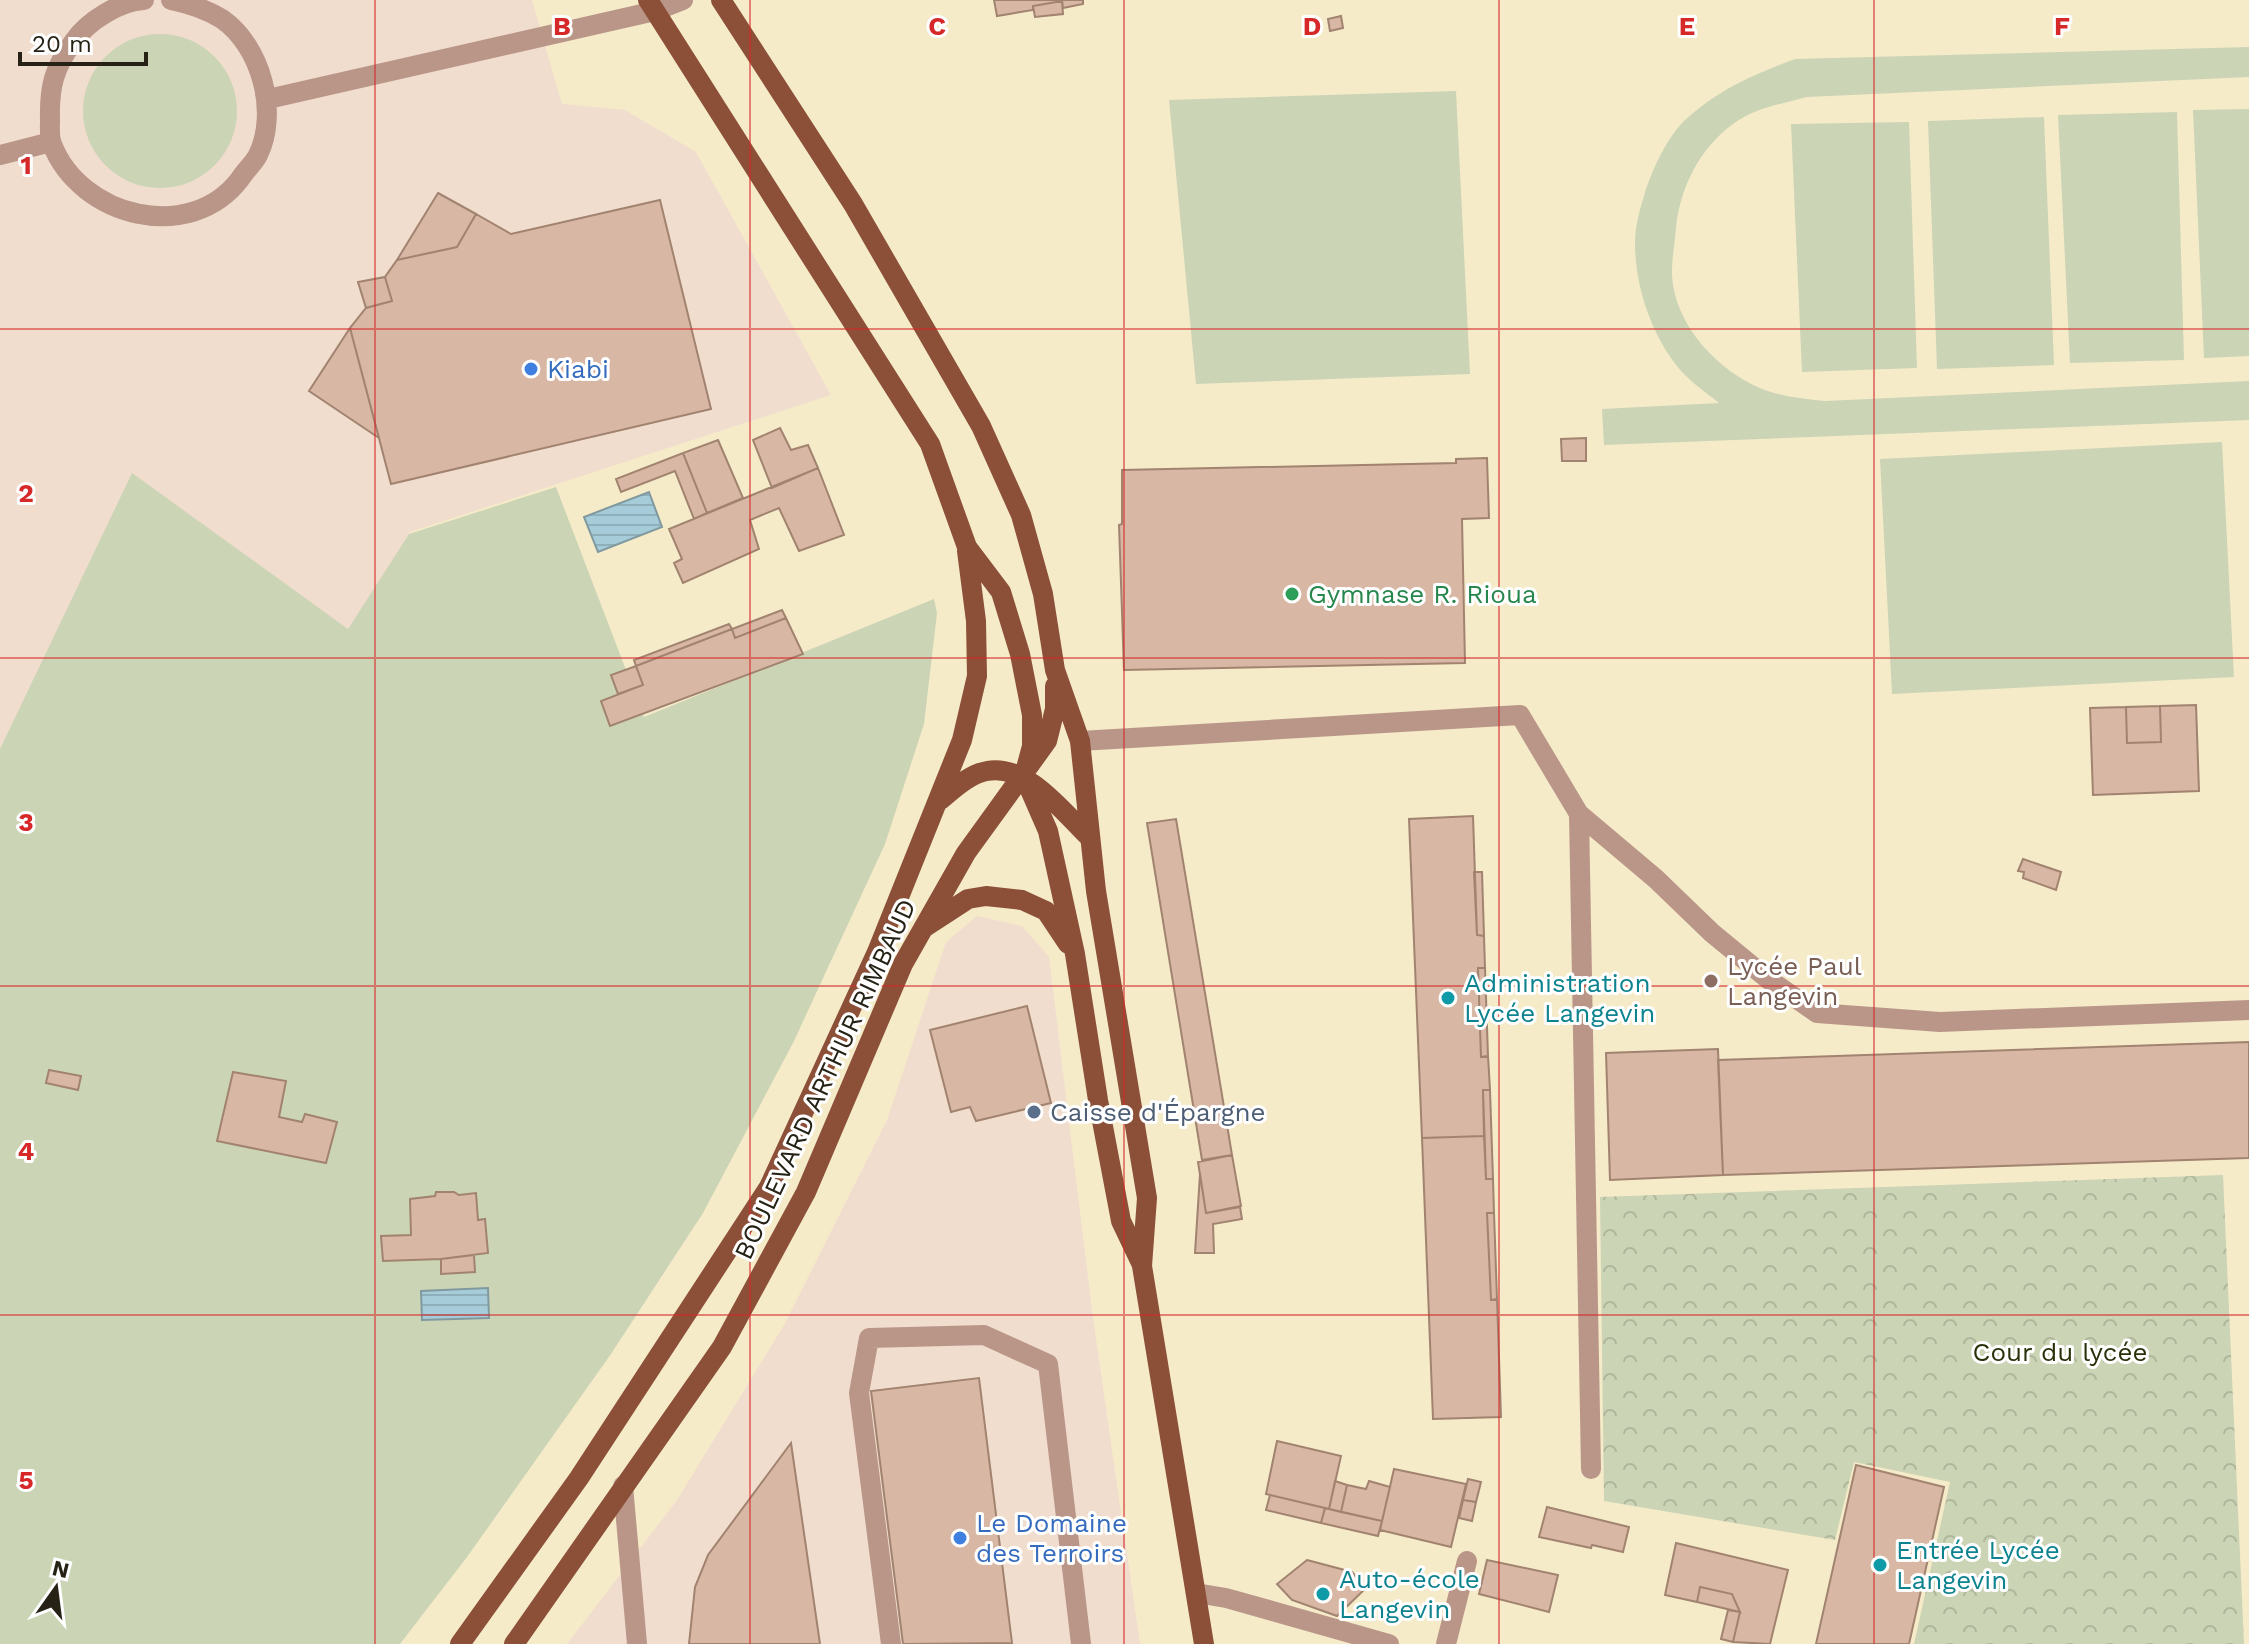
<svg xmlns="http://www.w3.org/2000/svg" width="2249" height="1644" font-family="'Work Sans',sans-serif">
  <defs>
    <pattern id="forest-crowns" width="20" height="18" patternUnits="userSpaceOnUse" patternTransform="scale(2)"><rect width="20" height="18" fill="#ccd4b6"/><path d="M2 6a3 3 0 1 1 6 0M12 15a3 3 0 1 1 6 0" fill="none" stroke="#afb69c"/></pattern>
    <pattern id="water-rules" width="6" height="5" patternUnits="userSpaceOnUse" patternTransform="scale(2)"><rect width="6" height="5" fill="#a6ccda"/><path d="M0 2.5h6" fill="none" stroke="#8fafba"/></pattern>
  </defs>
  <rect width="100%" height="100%" fill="#f5ebc9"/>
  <path fill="#f1ddce" d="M0,0h532l30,104 63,6 71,42 135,243 -421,137 -60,101 -350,120z
    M977,916l45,10 27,31 44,361 47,326h-573l110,-144 107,-175 103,-205 59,-178z"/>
  <path fill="#ccd4b6" d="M83 111a77 77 0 1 1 154 0a77 77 0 1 1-154 0Z
    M2249,47v30l-442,20c-26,7 -52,11 -74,27 -34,25 -53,64 -57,104 -1,14 -4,29 -4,43 0,52 46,101 93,119 19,7 39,9 60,11l424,-20v39l-645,25 -2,-36 117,-6c-12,-10 -26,-19 -37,-31 -30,-34 -47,-85 -47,-129 0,-19 6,-37 11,-54 8,-23 21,-51 38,-68 33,-31 70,-47 111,-62z
    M1456,91l14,283 -274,10 -27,-284z
    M2249,109v247l-45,2 -11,-248z
    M2177,112l7,248 -114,3 -12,-248z
    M2044,117l10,248 -117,4 -9,-248z
    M1909,122l8,246 -115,4 -11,-248z
    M2222,442l12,235 -342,17 -12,-235z
    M132,473l216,156 61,-95 147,-47 88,230 290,-118 3,14 -13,111 -39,120 -91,197 -91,172 -92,141 -144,203 -67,87h-400v-895z"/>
  <path fill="url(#forest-crowns)" d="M2223,1175l21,469h-330l36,-162 -96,-20 -19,78 -231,-39 -4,-304z"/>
  <path fill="url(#water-rules)" stroke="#80999f" stroke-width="2" d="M649,492l13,35 -64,25 -14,-35z
    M488,1288l1,30 -67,2 -1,-29z"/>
  <path fill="#d8b8a4" stroke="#a18370" stroke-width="2" d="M994,0h68v1l-29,5v4l-36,6z
    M1083,0v4l-20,4 -1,-8z
    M1062,1l1,13 -28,3 -2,-11z
    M1341,16l2,12 -13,3 -2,-12z
    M438,193l38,21 -19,33 -60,13z
    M660,200l51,209 -320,75 -41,-156 16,-20 26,-7 -7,-24 12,-17 60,-13 19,-33 35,20z
    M385,277l7,24 -26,7 -8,-26z
    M350,328l29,110 -70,-47z
    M780,428l11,22 17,-5 10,23 -46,20 -19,-48z
    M1586,438v23h-24l-1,-22z
    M718,440l25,58 -36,15 -24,-60z
    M683,453l24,60 -13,6 -19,-48 -54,21 -5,-13z
    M1487,458l2,60 -27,1 3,144 -341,7 -5,-145 3,-1v-54l334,-7v-4z
    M818,468l26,67 -45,16 -20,-43 -29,12 9,29 -76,34 -9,-20 8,-4 -13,-30z
    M782,610l4,8 -51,20 -3,-9z
    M786,618l17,36 -193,72 -9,-25 42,-16 -7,-19 96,-37 3,9z
    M729,624l3,5 -96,37 -2,-6z
    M636,666l7,19 -25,9 -7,-19z
    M2196,705l3,86 -106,4 -3,-87 36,-1 1,36 34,-1 -1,-36z
    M2160,706l1,36 -34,1 -1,-36z
    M1473,816l4,119 7,1 1,32h-7l3,89 7,-1 2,34h-7l1,46 -62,2 -13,-319z
    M1176,819l56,336 -30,5 -55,-337z
    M2023,859l38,13 -5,18 -33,-12 1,-6 -6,-1z
    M1474,872h8l2,64 -7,-1z
    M1478,968h7l3,88 -7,1z
    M1027,1006l24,97 -75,18 -6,-14 -19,5 -21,-82z
    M2249,1042v116l-526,17 -5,-115z
    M1718,1049l5,126 -113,5 -4,-127z
    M49,1070l32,6 -3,14 -32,-7z
    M233,1072l53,9 -7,36 23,5 3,-8 32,8 -11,41 -109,-22z
    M1483,1090h7l3,89h-7z
    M1484,1136l2,43h7l1,34h-7l4,87 6,-1 4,118 -68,2 -11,-281z
    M1232,1155l9,51 -35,7 -8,-51z
    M1200,1174l6,39 34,-6 2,12 -29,5 1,29h-19z
    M436,1192h18l5,3 17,-2 2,27 7,-1 3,34 -47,6 -58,2 -2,-25 30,-1 -1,-36 25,-3z
    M1487,1213h7l3,86 -6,1z
    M474,1255l1,17 -34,2v-15z
    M979,1378l33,265 -109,1 -32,-253z
    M1277,1441l64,15 -12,53 -63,-15z
    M791,1443l29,201h-131l6,-57 13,-32z
    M1856,1465l88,22 -35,157h-93z
    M1394,1469l72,15 -15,63 -71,-17z
    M1468,1479l13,3 -5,20 -13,-2z
    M1335,1481l12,4 -6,27 -12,-3z
    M1369,1481l21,6 -8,34 -41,-9 6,-27 19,4z
    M1270,1495l55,13 -4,15 -55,-13z
    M1463,1500l13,2 -4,19 -13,-3z
    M1547,1507l82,20 -6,25 -31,-7 -1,3 -52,-11z
    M1325,1508l57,13 -4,15 -57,-13z
    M1676,1543l112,27 -18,74 -37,-2 7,-30 -8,-18 -32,-7 -3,15 -32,-7z
    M1307,1560l45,12 14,16 -29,28 -45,-16 -15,-16z
    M1487,1560l71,15 -9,37 -70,-18z
    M1700,1587l32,7 8,18 -43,-10z
    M1728,1610l12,2 -7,30 -12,-3z"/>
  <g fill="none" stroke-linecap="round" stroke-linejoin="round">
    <path stroke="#ba9689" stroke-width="20" d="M144,0c-24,1 -56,21 -70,41 -20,26 -25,46 -24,79 0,7 -1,17 2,24 28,73 138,101 188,35 5,-8 14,-16 18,-24 21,-43 3,-109 -36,-136 -16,-10 -32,-15 -51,-19
      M268,99l387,-88 28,-11
      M0,155l51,-13
      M1080,741l440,-26 59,99 12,655
      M1579,814l77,65 56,54 56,46 49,34 123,9 309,-12
      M623,1486l14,158
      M1196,1593l30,5 163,46
      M891,1644l-32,-251 10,-55 115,-3 64,29 33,280
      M1446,1644l21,-83"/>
    <path stroke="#8c4f38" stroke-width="20" d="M648,0l282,444 37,103 34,45 19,62 12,61v31l-8,30 24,55 27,123 23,146 23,121 20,42
      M721,0l132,204 128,222 40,89 22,79 12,76 25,71 16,150 51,307 -5,68 62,378
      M939,801c14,-11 30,-27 48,-30 39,-8 76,41 102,66
      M925,927l43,-28 18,-3 36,4 24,11 22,33
      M460,1644l119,-166 190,-291 108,-235 85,-212 15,-64 -1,-55 -9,-70
      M514,1644l208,-297 84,-155 97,-228 63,-111 81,-112 8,-32v-23"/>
  </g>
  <path fill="none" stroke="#d62828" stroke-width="2" stroke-opacity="0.55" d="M375,0v1644M750,0v1644M1124,0v1644M1499,0v1644M1874,0v1644M0,329h2249M0,658h2249M0,986h2249M0,1315h2249"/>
  <g fill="#3f7fe0" stroke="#fff" stroke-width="3">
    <circle cx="531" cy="369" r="8"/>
    <circle cx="960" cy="1538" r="8"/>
  </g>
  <circle fill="#2e9e5b" stroke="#fff" stroke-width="3" cx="1292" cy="594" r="8"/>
  <circle fill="#8d6e63" stroke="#fff" stroke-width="3" cx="1711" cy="981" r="8"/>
  <g fill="#0f9aa8" stroke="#fff" stroke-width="3">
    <circle cx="1448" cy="998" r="8"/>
    <circle cx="1880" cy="1565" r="8"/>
    <circle cx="1323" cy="1594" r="8"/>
  </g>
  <circle fill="#5c6f8a" stroke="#fff" stroke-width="3" cx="1034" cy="1112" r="8"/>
  <g text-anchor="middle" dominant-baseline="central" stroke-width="6" stroke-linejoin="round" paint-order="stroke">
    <g font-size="26" fill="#366cbe" stroke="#fff" text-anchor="start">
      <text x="547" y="369">Kiabi</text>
      <text x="976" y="1523">Le Domaine<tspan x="976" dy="30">des Terroirs</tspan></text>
    </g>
    <g font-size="26" fill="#27864d" stroke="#fff" text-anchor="start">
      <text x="1308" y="594">Gymnase R. Rioua</text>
    </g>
    <g font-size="26" fill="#785e54" stroke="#fff" text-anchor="start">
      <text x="1727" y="966">Lycée Paul<tspan x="1727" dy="30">Langevin</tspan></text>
    </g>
    <g font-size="26" fill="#0d838f" stroke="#fff" text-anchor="start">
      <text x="1464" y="983">Administration<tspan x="1464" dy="30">Lycée Langevin</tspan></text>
      <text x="1896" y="1550">Entrée Lycée<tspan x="1896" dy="30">Langevin</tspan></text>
      <text x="1339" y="1579">Auto-école<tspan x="1339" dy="30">Langevin</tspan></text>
    </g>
    <g font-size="26" fill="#262316" stroke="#fff">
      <text transform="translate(825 1079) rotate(-65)">BOULEVARD ARTHUR RIMBAUD</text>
    </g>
    <g font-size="26" fill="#4e5e75" stroke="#fff" text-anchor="start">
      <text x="1050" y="1112">Caisse d'Épargne</text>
    </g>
    <g font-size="26" fill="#293109" stroke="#fff">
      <text x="2060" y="1352">Cour du lycée</text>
    </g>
  </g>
  <g font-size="26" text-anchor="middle" font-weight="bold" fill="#d62828" stroke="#fff" stroke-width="6" stroke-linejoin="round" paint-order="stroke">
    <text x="562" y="35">B</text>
    <text x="937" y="35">C</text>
    <text x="1312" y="35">D</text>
    <text x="1687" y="35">E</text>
    <text x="2062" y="35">F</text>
    <text x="26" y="174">1</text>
    <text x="26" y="502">2</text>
    <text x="26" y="831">3</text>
    <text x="26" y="1160">4</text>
    <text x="26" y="1489">5</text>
  </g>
  <g transform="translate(56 1588) rotate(14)" stroke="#ffffff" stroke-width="6" paint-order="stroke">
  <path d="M0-6L14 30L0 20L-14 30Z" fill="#262316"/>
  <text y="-12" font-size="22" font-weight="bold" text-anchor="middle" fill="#262316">N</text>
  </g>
  <path d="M20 52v12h126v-12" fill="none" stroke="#262316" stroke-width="4"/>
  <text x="32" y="52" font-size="24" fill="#262316" stroke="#ffffff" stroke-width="6" paint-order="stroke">20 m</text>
</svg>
